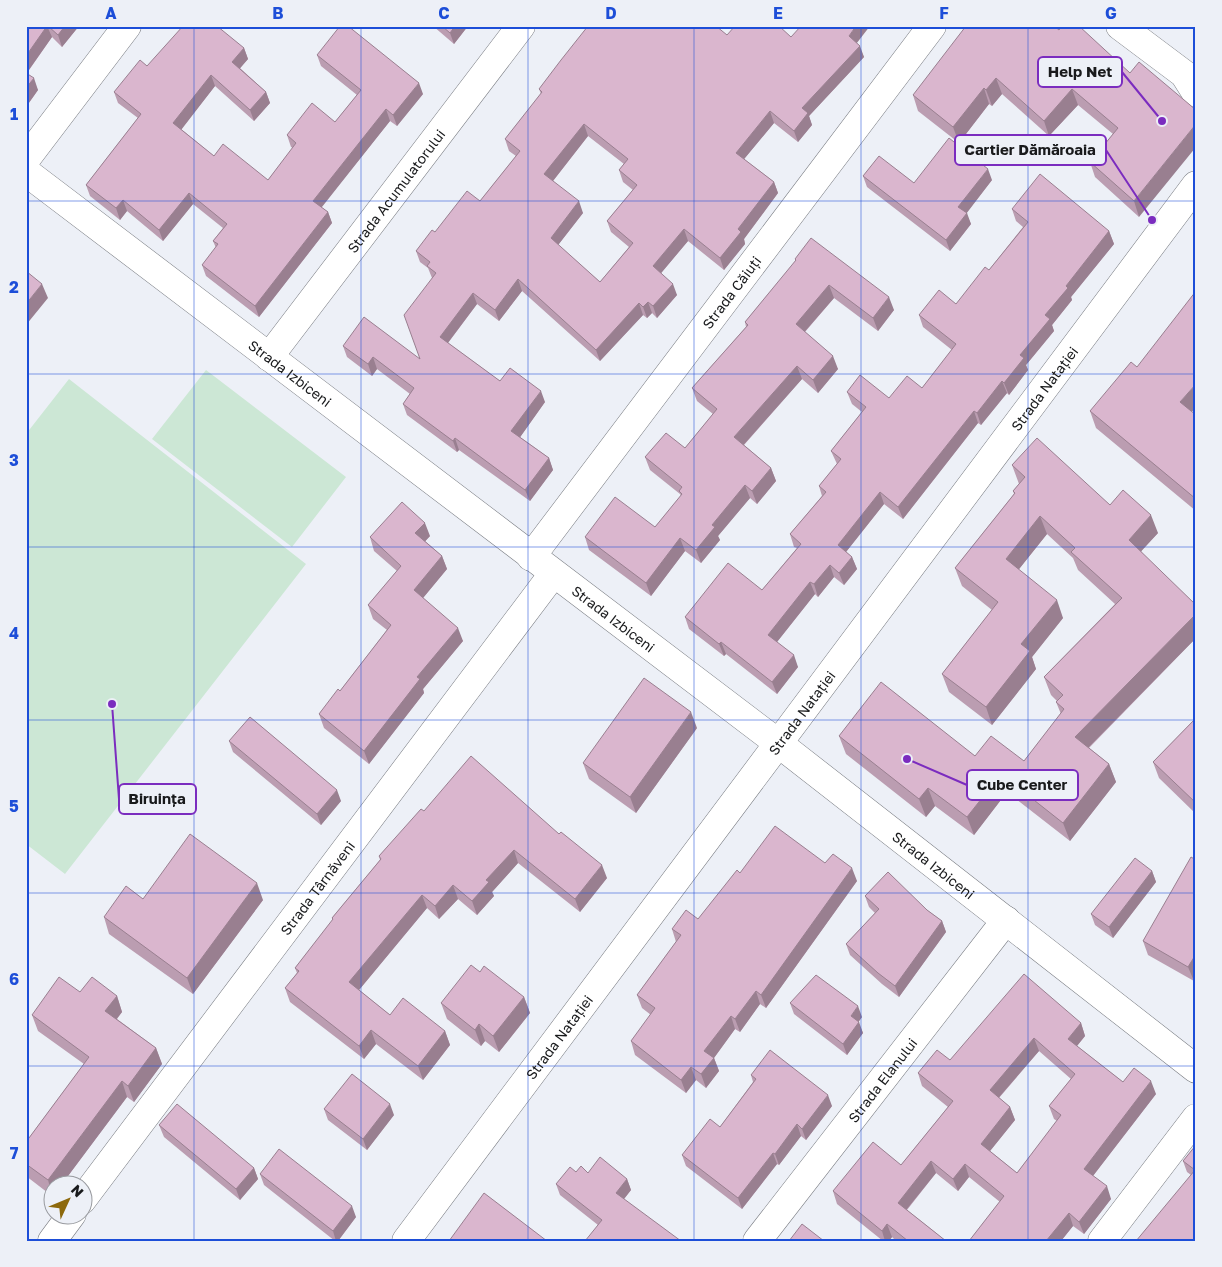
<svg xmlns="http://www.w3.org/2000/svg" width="1222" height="1267" font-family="'Golos Text',sans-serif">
  <rect width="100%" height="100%" fill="#edf0f7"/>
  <path fill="#cce7d5" d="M206,370l140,107 -54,70 -140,-108z
    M69,379l237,185 -241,310 -39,-30v-410z"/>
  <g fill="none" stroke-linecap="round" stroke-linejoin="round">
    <g stroke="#787b81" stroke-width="29">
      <g id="minor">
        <path d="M26,159l101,-133"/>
        <path id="s1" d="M26,172l752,571 418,326"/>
        <path id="s2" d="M269,357l252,-331"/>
        <path id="s3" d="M531,557l401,-531"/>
        <path id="s4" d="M82,1200l471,-626"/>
        <path d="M52,1241l20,-27"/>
        <path id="s5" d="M757,1241l249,-321"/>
        <path d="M1102,1241l94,-123"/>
      </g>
    </g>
    <g stroke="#787b81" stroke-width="29">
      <g id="tertiary">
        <path d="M1120,26l64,48 12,19"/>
        <path id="s6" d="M406,1241l790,-1056"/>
      </g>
    </g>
    <use href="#minor" stroke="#fff" stroke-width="28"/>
    <use href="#tertiary" stroke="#fff" stroke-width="28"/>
  </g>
  <path fill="#bb9db1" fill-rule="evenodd" d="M26,26h53l-17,21 -10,-10 -25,36 11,17 -12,17z
    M433,26h35l-14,18z
    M1059,30l71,43 9,144 -44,-40 -5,-15 23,-28 -35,-29 -29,31 -47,-42 -10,12 -3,-2 -30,39 -41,-32 -5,-16z
    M727,35l64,2 66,6 7,14 -55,59 3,9 -14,17 -24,-19 -30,36 30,23 4,11 -34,46 1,5 -21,26 -36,-29 -27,32 16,22 -20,23 -5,-5 -5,5 -4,-3 -43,46 -78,-70 -23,30 -22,-17 -29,39 52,38 45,21 -25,35 29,21 4,12 -23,31 -71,-51 -2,2 -50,-37 -4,-11 7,-10 -33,-25 -5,7 -25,-19 -4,-11 77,13 12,-81 -4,-10 -8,-6 -4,-11 19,-19 45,-31 36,-45 -7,-5 -4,-12 36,-45 -2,-5zM588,136l36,28 -5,6 4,12 10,8 -26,31 4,11 18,15 -29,35 -42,-37 25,-32 -30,-32z
    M244,48l4,11 -8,9 26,24 4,11 -16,18 -39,-35 -34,43 33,27 54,24 25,-32 -2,-1 -4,-12 48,-13 22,-27 -36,-29 -4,-11 106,39 -26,32 -7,-5 -69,86 7,5 4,11 -73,94 -53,-41 -4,-11 14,-17 -3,-7 10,-13 -30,-24 -30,37 -36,-30 -7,9 -30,-24 -4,-11 52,-67 -20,-15 -4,-11 33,-26z
    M863,176l51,7 78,-3 -26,33 5,11 -21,27 -83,-64z
    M1012,209l97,22 5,13 -43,53 1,3 -20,25 2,6 -28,34 2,5 -19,25 -2,-2 -26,32 -3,-2 -75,96 -19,-15 -38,48 6,5 5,12 -13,16 -10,-8 -16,20 -3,-3 -38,48 21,25 -21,27 -51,-40 -2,2 -35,-27 -4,-12 77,-27 35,-42 -3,-1 -4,-13 32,-38 -3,-10 18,-22 -6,-13 31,-39 -10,-8 -5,-12 42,6 33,-10 30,-38 -29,-23 -4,-12 37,-11 33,-34 34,-43 -7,-6z
    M795,259l99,51 -16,21 -44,-33 -29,34 33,37 -20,24 -16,-14 -58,66 27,23 5,13 -19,23 -7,-6 -32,38 2,4 -19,23 -16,-12 -34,45 -62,-46 -4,-13 70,-10 26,-31 -1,-2 -30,-24 -5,-13 40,-9 28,-34 -16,-13 -5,-13 54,-61 -1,-5 50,-60z
    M1090,411l102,1 4,3v96l-100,-83z
    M1012,465l98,40 48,28 -17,18 55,87 -107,110 20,16 7,18 -46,59 -63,-49 -33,43 -39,-29 -9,11 -80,-63 -7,-18 136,20 49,5 37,-47 -5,-12 1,-1 -6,-6 -7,-18 71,-73 -37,-34 -5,-12 -26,-24 -29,36 45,48 -31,39 4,12 -44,56 -43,-33 -7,-18 50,-64 -30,-24 -7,-18 59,-74 -1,-3 6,-7z
    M430,536l-5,5 17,15 5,13 -24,29 40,43 -40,48 1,4 -55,71 -45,-36 -5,-14 21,-23 47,-61 -14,-11 -5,-14 29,-34 -23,-20 -4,-14z
    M1196,718v96l-37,-36 -6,-16z
    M697,728l-61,85 -47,-34 -6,-16z
    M229,741l112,60 -20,24 -88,-73z
    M424,811l183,67 -27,34 -62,-49 -26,29 2,4 -17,19 -19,-16 -19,20 -12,-11 -68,82 31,25 55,16 5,14 -27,35 -47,-36 -12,15 -74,-57 -5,-14 12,-15 -2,-5 38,-48 -1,-2 48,-58 -1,-4z
    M1196,860v117l-2,4 -46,-26 -5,-14z
    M825,863l32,18 -91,127 -6,-4 -20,28 -5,-3 -21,29 5,13 -13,17 -10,-8 -10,13 -51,-38 -4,-14 20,-26 -9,-7 -5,-13 39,-53 -4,-13 26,-10 42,-46z
    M1152,871l4,11 -43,56 -18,-13 -4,-11z
    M865,896l62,14 15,11 4,11 -47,65 -17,-13 -32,-29 -4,-11 29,-31 -6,-6z
    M143,899l120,1 -70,94 -84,-60 -5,-17z
    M80,992l37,4 5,16 -5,7 39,29 6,16 -28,38 -7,-5 -65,87h-10v12l-26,-20v-34l58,-78 -46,-33 -6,-16z
    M524,997l6,16 -31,39 -14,-11 -4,5 -34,-27 -6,-16z
    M790,1003l72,14 -4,5 5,11 -16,22 -53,-41z
    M1081,1023l4,13 -8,10 46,36 33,12 -63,82 18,23 -27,35 -11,-8 -12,15h-92l31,-39 -31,-25 -11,14 -22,-18 -29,37 39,31h-50l-4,-4 -3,4h-6l-46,-37 -4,-13 68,-26 47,-58 -26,-21 -4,-13 32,-13zM1039,1051l32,28 -22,27 5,13 3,2 -40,52 -27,-22 25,-31 -5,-13 -11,-9z
    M751,1075l81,31 -26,34 -5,-4 -22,29 -2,-1 -35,45 -56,-43 -4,-11 38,-28 33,-45z
    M324,1109l70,6 -27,35 -39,-30z
    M159,1125l95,43 4,11 -18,21 -76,-63z
    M1196,1145v96l-5,-66 -4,-3 -4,-11z
    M588,1173l39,6 4,11 -7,9 -26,26 -38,-30 -4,-11z
    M260,1174l96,43 -18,24h-3l-71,-56z"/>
  <path fill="#997f90" d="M47,26l5,11 -26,37v-18z
    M65,26h14l-17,21 -4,-12z
    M455,26h13l-14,18 -4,-11z
    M856,26h14l-17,22 -4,-12z
    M860,46l4,11 -55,59 3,9 -14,17 -4,-11 8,-23z
    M244,48l4,11 -12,14 -4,-11z
    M211,75l4,11 -37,48 -5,-11z
    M34,78l4,12 -12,17v-19z
    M996,78l6,16 -10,12 -6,-16z
    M419,83l4,11 -26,32 -4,-11z
    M984,88l5,16 -30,39 -6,-16z
    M1072,89l6,16 -29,31 -5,-15z
    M266,92l4,11 -16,18 -4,-11z
    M386,109l4,12 -72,91 -5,-11z
    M770,111l4,12 -34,41 -4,-11z
    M584,124l4,12 -39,50 -5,-12z
    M1196,124v23l-57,70 -5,-16z
    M988,169l4,11 -29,38 -5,-11z
    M774,182l4,11 -34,46 1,5 -21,26 -4,-12 18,-29z
    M189,193l4,11 -30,37 -4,-11z
    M123,200l4,11 -7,9 -4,-12z
    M579,201l4,12 -28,36 -4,-11z
    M328,212l4,11 -73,94 -4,-11z
    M967,213l4,11 -21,27 -4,-11z
    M684,229l4,12 -31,37 -4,-12z
    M1109,231l5,13 -43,53 1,3 -20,25 2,6 -28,34 2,5 -19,25 -5,-12 16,-28 25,-40 21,-29z
    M518,279l4,12 -23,30 -4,-11z
    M42,284l6,14 -22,27v-21z
    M673,284l4,11 -20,23 -4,-12z
    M829,285l5,13 -34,39 -4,-13z
    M473,293l4,11 -33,44 -4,-11z
    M889,297l5,13 -16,21 -5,-13z
    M648,302l4,11 -5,5 -4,-11z
    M639,303l4,12 -43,46 -4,-11z
    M833,356l5,13 -20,24 -5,-13z
    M373,357l4,12 -5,7 -4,-12z
    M797,366l5,13 -63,71 -5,-13z
    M1002,381l5,12 -26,32 -4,-12z
    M1196,384v23l-10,12 -6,-17z
    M541,391l4,11 -29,41 -5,-12z
    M974,411l4,12 -75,96 -5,-12z
    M455,438l4,12 -2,2 -4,-11z
    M549,458l4,12 -23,31 -5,-11z
    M771,468l5,13 -19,23 -5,-13z
    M745,485l5,13 -32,38 2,4 -19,23 -5,-13 16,-25z
    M880,492l4,12 -42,53 -4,-12z
    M1151,515l7,18 -23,25 -6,-18z
    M1040,516l7,18 -35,44 -6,-19z
    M425,523l5,13 -10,11 -5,-14z
    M680,538l5,13 -34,45 -5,-13z
    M442,556l5,13 -29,35 -4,-14z
    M852,557l5,12 -13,16 -5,-12z
    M830,565l4,12 -16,20 -4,-13z
    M810,582l5,12 -42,53 -5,-12z
    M1057,600l6,18 -31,39 4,12 -44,56 -6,-18 35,-63z
    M1196,614v24l-115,117 -6,-18z
    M458,628l5,13 -40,48 1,4 -55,71 -5,-13 53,-74z
    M721,642l5,12 -2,2 -5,-12z
    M794,655l4,12 -21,27 -5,-12z
    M691,712l6,16 -61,85 -6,-16z
    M1109,764l7,18 -46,59 -7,-18z
    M1001,774l6,18 -33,43 -7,-18z
    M928,788l7,18 -9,11 -7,-18z
    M337,790l4,11 -20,24 -4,-11z
    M514,850l4,13 -26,29 2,4 -17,19 -5,-14 14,-21z
    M602,865l5,13 -27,34 -5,-13z
    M852,868l5,13 -91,127 -5,-13z
    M1152,871l4,11 -43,56 -4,-11z
    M257,883l6,17 -70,94 -6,-16z
    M453,885l5,14 -19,20 -4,-13z
    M422,895l5,13 -73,88 -5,-14z
    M942,921l4,11 -47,65 -4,-11z
    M1196,954v23l-2,4 -6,-14z
    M756,991l4,13 -20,28 -5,-13z
    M117,996l5,16 -11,14 -6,-15z
    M524,997l6,16 -31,39 -6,-16z
    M858,1006l4,11 -7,10 -4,-11z
    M731,1016l4,13 -24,33 3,-4 5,13 -13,17 -5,-14 3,-23z
    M859,1022l4,11 -16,22 -4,-11z
    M1081,1023l4,13 -13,16 -4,-13z
    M479,1024l6,17 -4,5 -6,-16z
    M371,1030l5,14 -12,15 -5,-13z
    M445,1031l5,14 -27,35 -5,-14z
    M1034,1038l5,13 -45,52 -4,-13z
    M156,1048l6,16 -28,38 -6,-16z
    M691,1067l5,13 -10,13 -5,-13z
    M122,1081l5,16 -65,87h-10v10l-4,-14z
    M1151,1081l5,13 -67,87 -5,-12z
    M828,1095l4,11 -26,34 -4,-11z
    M390,1104l4,11 -27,35 -4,-11z
    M1010,1107l5,13 -29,36 -5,-12z
    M797,1124l4,12 -22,29 -4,-11z
    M773,1153l4,11 -35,45 -4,-11z
    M931,1161l5,12 -34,42 -4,-12z
    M965,1164l4,13 -11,14 -5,-12z
    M254,1168l4,11 -18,21 -4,-11z
    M627,1179l4,11 -11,14 -4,-11z
    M1107,1186l4,13 -27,35 -5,-12z
    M352,1206l4,11 -18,24h-2l-3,-10z
    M1069,1213l4,13 -12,15h-15z
    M887,1224l5,13 -3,4h-4l-3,-10z"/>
  <path fill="#dab6ce" stroke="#997f90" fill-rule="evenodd" d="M26,26h21l-21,30z
    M48,26h17l-7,9z
    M183,26h34l27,22 -12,14 34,30 -16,18 -39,-35 -38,48 41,33 9,-12 45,36 28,-37 -9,-8 25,-32 23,19 26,-32 -44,-35 23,-29h8l71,57 -26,32 -7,-6 -73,92 15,11 -73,94 -53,-41 16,-21 -5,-3 14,-17 -38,-31 -30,37 -36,-30 -7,8 -30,-23 55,-71 -27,-22 26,-32 7,6z
    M442,26h13l-5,7z
    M588,26h128l11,9 8,-9h44l12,11 10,-11h55l-7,10 11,10 -58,62 6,5 -14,18 -24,-20 -34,42 38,29 -36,47 3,3 -21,26 -36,-29 -31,37 20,18 -20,22 -5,-4 -5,5 -4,-4 -43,47 -78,-71 -23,31 -22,-17 -33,44 60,44 10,-13 31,23 -30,40 38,27 -24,32 -70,-52 -2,3 -50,-37 11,-16 -41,-31 -5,7 -25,-18 21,-29 56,42 -16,-44 32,-42 -9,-7 3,-4 -14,-11 16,-21 3,2 32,-41 13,10 40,-50 -15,-12 37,-47 -3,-3 22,-29zM584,124l44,35 -9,11 18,15 -30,36 26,22 -33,39 -49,-44 28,-37 -35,-27z
    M966,26h88l5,4 3,-4h17l51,47 9,-11 57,48v14l-62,77 -44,-39 28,-34 -46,-39 -28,32 -48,-43 -10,12 -2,-2 -31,39 -40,-32z
    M26,73l8,5 -8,10z
    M949,138l39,31 -30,38 9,6 -21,27 -83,-64 16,-20 35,27z
    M1040,174l69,57 -43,55 2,2 -23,27 5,4 -30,36 4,3 -20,25 -2,-2 -25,32 -3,-2 -76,96 -18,-15 -42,53 14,12 -13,16 -9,-8 -16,19 -4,-2 -42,53 26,20 -22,27 -51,-40 -2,2 -34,-27 43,-54 34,27 39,-46 -11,-10 36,-42 -7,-6 22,-27 -10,-8 35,-44 -19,-15 13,-17 29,23 18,-22 15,12 34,-44 -37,-29 20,-25 17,14 29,-37 4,3 39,-48 -16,-13z
    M811,238l78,59 -16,21 -44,-33 -33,39 37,32 -20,24 -16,-14 -63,71 37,31 -19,23 -7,-6 -33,40 3,2 -19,23 -16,-12 -34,45 -61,-46 30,-40 40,30 27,-33 -3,-3 3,-4 -37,-30 21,-24 19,15 32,-39 -25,-21 56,-63 -3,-3 51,-62 -1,-1z
    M26,271l16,13 -16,20z
    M1196,291v93l-16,18 16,13v84l-106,-88 41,-49 6,5z
    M1037,438l73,67 13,-15 28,25 -22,25 67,65v9l-121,123 34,27 -46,59 -62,-49 -34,43 -39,-29 -9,11 -80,-63 42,-54 94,74 16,-20 33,25 40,-52 -8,-7 7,-7 -19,-18 78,-79 -51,-46 4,-4 -35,-32 -34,43 51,41 -36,44 9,7 -44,56 -44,-33 56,-72 -43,-34 60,-75 -2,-2 12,-14 -13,-12z
    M402,502l23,21 -10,10 27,23 -28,34 44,38 -41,49 3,2 -56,72 -45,-37 19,-25 2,2 51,-66 -23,-20 33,-39 -31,-29z
    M644,678l47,34 -61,85 -47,-34z
    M250,717l87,73 -20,24 -88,-73z
    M1196,718v85l-43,-41z
    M471,756l88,78 2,-2 41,33 -27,34 -61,-49 -28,30 3,2 -17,19 -19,-16 -18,21 -13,-11 -73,87 41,33 13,-17 42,33 -27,35 -47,-36 -12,16 -74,-58 14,-17 -4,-3 38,-49 -1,-1 49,-59 -2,-3 42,-47 3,2z
    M775,826l50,37 8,-9 19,14 -91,127 -5,-4 -21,28 -4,-3 -27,35 10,7 -13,16 -10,-7 -10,13 -50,-39 24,-33 -18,-13 44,-60 -9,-6 14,-19 12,9 39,-49 3,3z
    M190,834l67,49 -70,95 -83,-61 22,-31 17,13z
    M1191,857l5,3v94l-8,13 -45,-26z
    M1135,858l17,13 -43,56 -18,-13z
    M888,872l39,38 15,11 -47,65 -17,-13 -32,-29 33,-35 -14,-13z
    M471,965l9,7 4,-6 40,31 -31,39 -14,-12 -4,6 -34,-27z
    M1024,974l57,49 -13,16 55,43 11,-14 17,13 -67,88 23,17 -28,36 -10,-9 -23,28h-77l35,-45 -39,-32 -12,15 -22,-18 -33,42 48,38h-38l-21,-17 -5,7 -49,-40 40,-49 28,23 52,-64 -35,-28 19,-23 13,10zM1034,1038l41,36 -26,32 12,9 -44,58 -36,-29 29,-37 -20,-17z
    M816,975l42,31 -7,10 8,6 -16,22 -53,-41z
    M59,977l21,15 12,-15 25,19 -12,15 51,37 -28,38 -6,-5 -74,99 -22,-16v-22l63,-85 -57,-42z
    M770,1050l58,45 -26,34 -5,-5 -22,30 -2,-1 -35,45 -56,-43 28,-36 10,8 36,-48 -5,-4z
    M352,1074l38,30 -27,35 -39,-30z
    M177,1104l77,64 -18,21 -77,-64z
    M1196,1145v96h-60l59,-71 -12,-9z
    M279,1149l73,57 -19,25 -73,-57z
    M600,1157l27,22 -11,14 65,48h-96l17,-21 -46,-36 14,-17 6,5 5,-6 7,7z
    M484,1193l63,48h-98z
    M802,1224l22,17h-35z"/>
  <path fill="none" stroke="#1d4ed8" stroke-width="1" stroke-opacity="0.55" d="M194,26v1215M361,26v1215M528,26v1215M694,26v1215M861,26v1215M1028,26v1215M26,201h1170M26,374h1170M26,547h1170M26,720h1170M26,893h1170M26,1066h1170"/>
  <g text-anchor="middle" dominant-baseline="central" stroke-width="4" stroke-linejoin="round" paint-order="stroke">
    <g font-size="14" fill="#191a1c" stroke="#edf0f7">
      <text stroke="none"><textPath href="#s2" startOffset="209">Strada Acumulatorului</textPath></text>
      <text stroke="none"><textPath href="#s3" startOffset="332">Strada Căiuți</textPath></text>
      <text stroke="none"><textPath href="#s1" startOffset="332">Strada Izbiceni</textPath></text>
      <text stroke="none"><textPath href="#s6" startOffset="1065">Strada Natației</textPath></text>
      <text stroke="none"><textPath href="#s1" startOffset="738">Strada Izbiceni</textPath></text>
      <text stroke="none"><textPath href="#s6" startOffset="660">Strada Natației</textPath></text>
      <text stroke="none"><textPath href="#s1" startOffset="1142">Strada Izbiceni</textPath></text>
      <text stroke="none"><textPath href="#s4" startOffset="391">Strada Târnăveni</textPath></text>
      <text stroke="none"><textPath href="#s6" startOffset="255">Strada Natației</textPath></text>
      <text stroke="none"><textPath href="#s5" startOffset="204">Strada Elanului</textPath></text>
    </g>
  </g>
  <path fill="none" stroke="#7b2cbf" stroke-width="2" d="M1162 121L1122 72M1152 220L1106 150M907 759L967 785M112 704L119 799"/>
  <g fill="#7b2cbf" stroke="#edf0f7" stroke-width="2">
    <circle cx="1162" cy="121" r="5"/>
    <circle cx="1152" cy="220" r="5"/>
    <circle cx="907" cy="759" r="5"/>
    <circle cx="112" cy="704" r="5"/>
  </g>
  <g fill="#edf0f7" stroke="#7b2cbf" stroke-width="2">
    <rect x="1038" y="57" width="84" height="30" rx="5"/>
    <rect x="955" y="135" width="151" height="30" rx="5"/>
    <rect x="967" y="770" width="111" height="30" rx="5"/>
    <rect x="119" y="784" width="77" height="30" rx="5"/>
  </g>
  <g font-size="15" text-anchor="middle" font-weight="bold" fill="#191a1c">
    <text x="1080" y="77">Help Net</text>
    <text x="1030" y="155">Cartier Dămăroaia</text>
    <text x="1022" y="790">Cube Center</text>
    <text x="157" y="804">Biruința</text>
  </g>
  <rect width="1222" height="1267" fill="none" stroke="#edf0f7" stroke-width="55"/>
  <g transform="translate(68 1200) rotate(46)"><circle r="24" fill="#edf0f7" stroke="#989a9f"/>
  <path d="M0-4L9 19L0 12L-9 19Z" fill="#8d690c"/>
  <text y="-8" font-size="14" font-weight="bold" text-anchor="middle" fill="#191a1c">N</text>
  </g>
  <rect x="28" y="28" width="1166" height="1212" fill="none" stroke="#1d4ed8" stroke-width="2"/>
  <g font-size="16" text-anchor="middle" font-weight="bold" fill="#1d4ed8">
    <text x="111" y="19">A</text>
    <text x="278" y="19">B</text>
    <text x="444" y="19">C</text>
    <text x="611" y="19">D</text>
    <text x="778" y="19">E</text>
    <text x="944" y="19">F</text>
    <text x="1111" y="19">G</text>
    <text x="14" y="120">1</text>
    <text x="14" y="293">2</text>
    <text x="14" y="466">3</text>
    <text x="14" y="639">4</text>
    <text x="14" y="812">5</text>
    <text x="14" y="985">6</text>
    <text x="14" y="1159">7</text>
  </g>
</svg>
